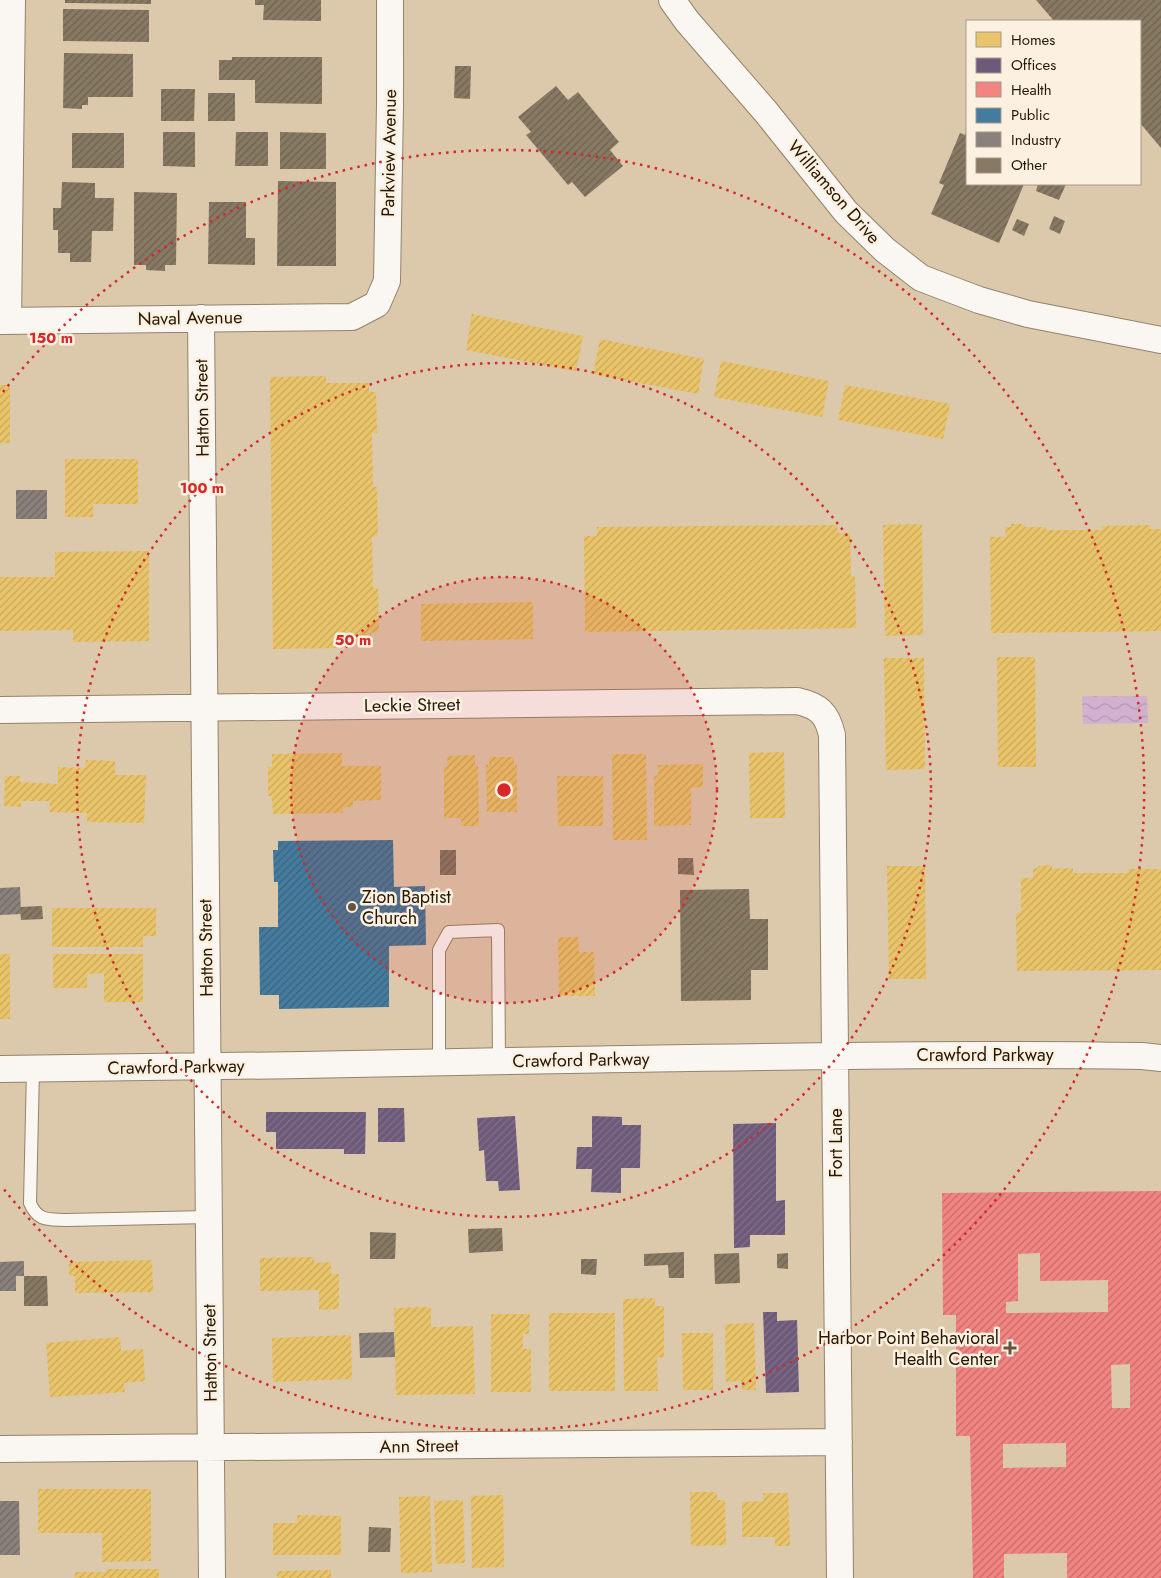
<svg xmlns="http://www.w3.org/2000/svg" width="1161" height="1578" font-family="Jost,sans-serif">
  <defs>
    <pattern id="water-waves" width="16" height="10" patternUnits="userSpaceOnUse" patternTransform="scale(1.25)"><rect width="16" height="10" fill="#d1b1cf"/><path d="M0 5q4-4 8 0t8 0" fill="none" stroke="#b398b0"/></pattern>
    <pattern id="homes-hatch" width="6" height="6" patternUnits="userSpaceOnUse" patternTransform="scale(1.25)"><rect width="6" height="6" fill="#e9c46a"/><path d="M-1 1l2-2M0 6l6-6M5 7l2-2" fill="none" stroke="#c8a85a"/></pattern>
    <pattern id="offices-hatch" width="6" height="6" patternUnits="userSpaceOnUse" patternTransform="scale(1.25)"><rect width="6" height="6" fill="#6d597a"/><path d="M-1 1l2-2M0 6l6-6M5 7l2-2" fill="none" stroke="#817188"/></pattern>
    <pattern id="health-hatch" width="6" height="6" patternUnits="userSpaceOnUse" patternTransform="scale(1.25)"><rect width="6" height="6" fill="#f28482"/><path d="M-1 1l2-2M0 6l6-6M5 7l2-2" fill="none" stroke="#c46b68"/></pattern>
    <pattern id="public-hatch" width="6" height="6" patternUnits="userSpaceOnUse" patternTransform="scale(1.25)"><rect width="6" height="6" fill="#457b9d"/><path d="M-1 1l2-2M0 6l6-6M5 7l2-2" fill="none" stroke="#39647e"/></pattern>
    <pattern id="industry-hatch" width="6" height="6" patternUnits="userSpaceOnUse" patternTransform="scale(1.25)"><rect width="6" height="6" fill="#8a817c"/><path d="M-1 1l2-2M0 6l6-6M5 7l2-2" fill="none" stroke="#716963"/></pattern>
    <pattern id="building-hatch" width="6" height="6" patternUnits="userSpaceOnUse" patternTransform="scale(1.25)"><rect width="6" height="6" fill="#877964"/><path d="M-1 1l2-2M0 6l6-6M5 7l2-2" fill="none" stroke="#6e6250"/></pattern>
  </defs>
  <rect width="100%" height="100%" fill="#dcc8ab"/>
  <path fill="url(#water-waves)" d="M1082,696h65l1,27 -65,1z"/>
  <path fill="url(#homes-hatch)" d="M472,314l111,22 -7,35 -110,-21z
    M600,339l104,20 -6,35 -105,-20z
    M721,361l108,20 -7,36 -108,-20z
    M326,376v7h43v9h7l1,41h-5l1,54h4l1,49 -6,1 1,51h5l1,44 -8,1v8l-35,1v6l-63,1 -3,-272z
    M0,385h10v58h-10z
    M845,385l105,19 -7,35 -105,-19z
    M65,459h73v45h-45v13h-28z
    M922,524l1,111 -38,1 -2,-111z
    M1011,524h14v3h21v3h56v-4l48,-1v4h11v102l-170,2 -1,-96h16l-1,-10h6z
    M837,525l1,8h12l1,43h4l1,52 -271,4 -1,-96h13v-9z
    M149,551v90l-76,1v-12l-73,1v-54h55v-25z
    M533,602v37l-112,2v-37z
    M997,657h38l1,110h-38z
    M884,658h40l1,111 -39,1z
    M784,752l1,66h-35l-1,-65z
    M342,753v13h39v34l-28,1v6h-10v6l-70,1 -1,-18h-4v-29h4v-13z
    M612,754h34l1,86h-34z
    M475,755v11h3l1,60h-18v-8h-17v-51l4,-1 -1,-10z
    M489,757h25v8h3v47h-30l-1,-47h3z
    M86,760l29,1v14h31l-2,48 -57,-1v-9l-38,-1 1,-11h-29v6l-17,-1 1,-30h15v6l38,2v-17l27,1z
    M703,764v23l-12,1v37l-37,1v-50l4,-1v-10z
    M557,776h46v50h-45z
    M1052,865v4l21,-1v5h56l-1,-4h33v101l-144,1 -1,-58h5v-35h12v-9l5,-1v-2z
    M887,866h38l1,113h-37z
    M52,908h104v28h-13v11h-91z
    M558,937h20l1,15h15l1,44h-36z
    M0,954h10v65h-10z
    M53,954h90v48h-39v-29l-17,1v14h-34z
    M314,1257v6l17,-1v12h8v35l-20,1v-20l-59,1v-33z
    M152,1260l1,32 -78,1v-17h-6v-14z
    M655,1298v8h9v51l-7,1 1,33h-34l-1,-92z
    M431,1307v20l42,-1 2,68 -79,1 -2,-87z
    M549,1313h66v78h-66z
    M491,1314h39l-1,20h-6v15h8v43h-40z
    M754,1323l2,67h-14l-1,-9 -15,1 -1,-58z
    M682,1333h31v57h-30z
    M351,1335l1,44 -79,3 -1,-44z
    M120,1337l1,14 22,-2 2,32 -21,2 1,9 -75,5 -4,-54z
    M38,1489h113v72l-49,1v-29h-64z
    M690,1492h27v8h8l1,45 -35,1z
    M763,1493h25l2,53h-15v-9h-33v-35l22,-1z
    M503,1495l1,72 -32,1 -1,-72z
    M430,1496l2,76 -31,1 -2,-76z
    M463,1500l2,63 -29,1 -2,-63z
    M297,1515l44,1v39h-68v-32h24z
    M106,1569h53v9h-84v-6h31z
    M331,1570v8h-54v-7z"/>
  <path fill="url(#offices-hatch)" d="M378,1108h26l1,34h-27z
    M266,1112h100l-1,42h-21v-5h-68v-17h-10z
    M515,1116l5,74 -21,1 -1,-10h-12l-2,-31 -5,1 -2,-33z
    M592,1116l30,1v8h19l-1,43h-19v25l-30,-1 1,-23h-16l1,-22h15z
    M776,1123v78l9,-1v35h-35v12l-16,1 -1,-124z
    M763,1312h14v9l20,-1 2,72 -33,1z"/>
  <path fill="url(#health-hatch)" fill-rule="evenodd" d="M1161,1191v387h-94v-25l-63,1v24h-31l-3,-142h-14v-121h-13l-1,-122zM1040,1253v28l68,-1v32l-102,1v-11l12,-1v-47zM1130,1364v44h-18l-1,-43zM1066,1443v24l-63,1v-24z"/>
  <path fill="url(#public-hatch)" d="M393,840l1,47 31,-1 1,59 -37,1v61l-110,2v-14h-19l-1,-68h19v-45h-4l-1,-32h5v-9z"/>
  <path fill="url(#industry-hatch)" d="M16,490h31v29h-31z
    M20,887l1,27 -21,1v-27z
    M24,1261v15h-8v15h-16v-29z
    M394,1332l1,25 -35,1 -1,-25z
    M0,1501h19l1,54h-20z"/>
  <path fill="url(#building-hatch)" d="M65,0h86v4l-86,-1z
    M255,0h66v21l-58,-1 1,-15h-9z
    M1036,0h125v148l-21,-25v-102h-86z
    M63,9l86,1v32l-86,-1z
    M64,53l69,1v43h-45v8h-6v4l-19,-1z
    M232,57h90v47l-67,-1v-23h-36v-20h13z
    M455,66h16l-1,33 -16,-1z
    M556,86l12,14 10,-8 41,50 -9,8 13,16 -38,31 -13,-15 -4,3 -42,-50 5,-3 -13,-15z
    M161,89h34l-1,32h-33z
    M208,93h27v28h-27z
    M967,129v55h57l-25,59 -68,-29 13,-29 -5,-2 21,-50 5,2z
    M163,132h32v35l-32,-1z
    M236,132h32v34h-33z
    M280,132l46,1v36h-46z
    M72,133h52v35h-52z
    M278,181l58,1v84h-59z
    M62,182l33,1v15h19l-1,33h-21l-1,31h-21v-9h-12v-23h-5v-22h8z
    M1038,184h28l-7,16 -23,-9z
    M134,192l43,1 -1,72h-11v6l-19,-1v-5h-12z
    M209,202h37v36h9v27l-47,-1z
    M1054,216l11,5 -5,13 -11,-5z
    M1017,219l12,5 -5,12 -12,-6z
    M440,850h16v25h-16z
    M678,858h15l1,17 -16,-1z
    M749,889l1,30h18v51h-17v30l-70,1 -1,-111z
    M42,906l1,13 -22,1 -1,-13z
    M502,1228l1,23 -34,2 -1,-24z
    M370,1232l26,1 -1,26h-25z
    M684,1252v26h-15l-1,-13 -24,1v-12z
    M739,1253l1,30 -25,1 -1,-30z
    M788,1253v16l-11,-1v-14z
    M581,1259h16l-1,16 -15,-1z
    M24,1276h23l1,30h-24z
    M369,1527l22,1 -1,24h-22z"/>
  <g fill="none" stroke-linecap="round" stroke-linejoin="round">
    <g stroke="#92836c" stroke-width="14">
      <path id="service" d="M439,1063v-113l10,-18 49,-2 1,132
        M33,1069l-3,134c8,19 19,16 36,17l143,-3"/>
    </g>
    <g stroke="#92836c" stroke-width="28">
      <path id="minor" d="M672,0l15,21 79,91 80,100 39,38 36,28 58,22 49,14 133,26
        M201,318l11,1260
        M8,320l4,-320
        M0,321l352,-4 25,-13 10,-23 3,-176v-105
        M0,710l797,-9c22,5 30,12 35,34l8,843
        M0,1069c189,-2 379,-5 568,-9 192,-3 383,-7 574,-4l19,2
        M0,1449l839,-7"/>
    </g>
    <use href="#service" stroke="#faf7f2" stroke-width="12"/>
    <use href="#minor" stroke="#faf7f2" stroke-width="26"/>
  </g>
  <circle cx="504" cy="790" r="213" fill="#d62828" fill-opacity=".12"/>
  <g fill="none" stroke="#d62828" stroke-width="2.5" stroke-dasharray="2.5 5">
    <circle cx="504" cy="790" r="213"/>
    <circle cx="504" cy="790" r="427"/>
    <path d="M3 392A640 640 0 1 1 3 1188"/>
  </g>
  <g fill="#65553e" stroke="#fcf1e1" stroke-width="2">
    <circle cx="352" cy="907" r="5"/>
    <path d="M1007.5 1340.5h5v5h5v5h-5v5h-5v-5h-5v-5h5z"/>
  </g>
  <g text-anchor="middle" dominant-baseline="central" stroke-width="5" stroke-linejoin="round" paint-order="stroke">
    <g font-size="18" fill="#251703" stroke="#fcf1e1">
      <text transform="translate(389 153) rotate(-89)">Parkview Avenue</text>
      <text transform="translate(834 192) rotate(49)">Williamson Drive</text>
      <text transform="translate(190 318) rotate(-1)">Naval Avenue</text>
      <text transform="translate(202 408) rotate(-91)">Hatton Street</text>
      <text transform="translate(412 705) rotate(-1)">Leckie Street</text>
      <text transform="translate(206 948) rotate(-91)">Hatton Street</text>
      <text x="985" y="1055">Crawford Parkway</text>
      <text transform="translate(581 1060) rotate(-1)">Crawford Parkway</text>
      <text transform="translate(176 1067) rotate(-1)">Crawford Parkway</text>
      <text transform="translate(836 1143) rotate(-90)">Fort Lane</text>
      <text transform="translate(210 1353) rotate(-91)">Hatton Street</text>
      <text transform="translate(419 1446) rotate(-1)">Ann Street</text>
    </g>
    <g font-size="18" fill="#251703" stroke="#fcf1e1" text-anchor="start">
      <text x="362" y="897">Zion Baptist<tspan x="362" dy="21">Church</tspan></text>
      <text x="999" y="1338" text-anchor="end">Harbor Point Behavioral<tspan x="999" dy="21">Health Center</tspan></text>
    </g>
  </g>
  <circle cx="504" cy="790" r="8" fill="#d62828" stroke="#fcf1e1" stroke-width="2.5"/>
  <g font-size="15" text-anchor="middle" font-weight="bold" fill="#d62828" stroke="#fcf1e1" stroke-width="5" stroke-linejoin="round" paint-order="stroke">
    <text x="51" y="343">150 m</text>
    <text x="202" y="493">100 m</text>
    <text x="353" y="645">50 m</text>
  </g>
  <rect x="966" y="20" width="175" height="165" fill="#fcf1e1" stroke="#a69a88"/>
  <rect x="976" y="32" width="25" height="15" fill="#e9c46a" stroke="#a69a88"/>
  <text x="1011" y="45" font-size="15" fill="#251703">Homes</text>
  <rect x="976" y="58" width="25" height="15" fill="#6d597a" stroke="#a69a88"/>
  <text x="1011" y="70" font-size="15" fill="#251703">Offices</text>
  <rect x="976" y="82" width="25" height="15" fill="#f28482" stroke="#a69a88"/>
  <text x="1011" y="95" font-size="15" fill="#251703">Health</text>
  <rect x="976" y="108" width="25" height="15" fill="#457b9d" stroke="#a69a88"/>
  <text x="1011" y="120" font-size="15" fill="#251703">Public</text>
  <rect x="976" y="132" width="25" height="15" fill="#8a817c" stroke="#a69a88"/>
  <text x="1011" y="145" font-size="15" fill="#251703">Industry</text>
  <rect x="976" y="158" width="25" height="15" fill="#877964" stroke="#a69a88"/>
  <text x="1011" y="170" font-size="15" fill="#251703">Other</text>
</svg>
